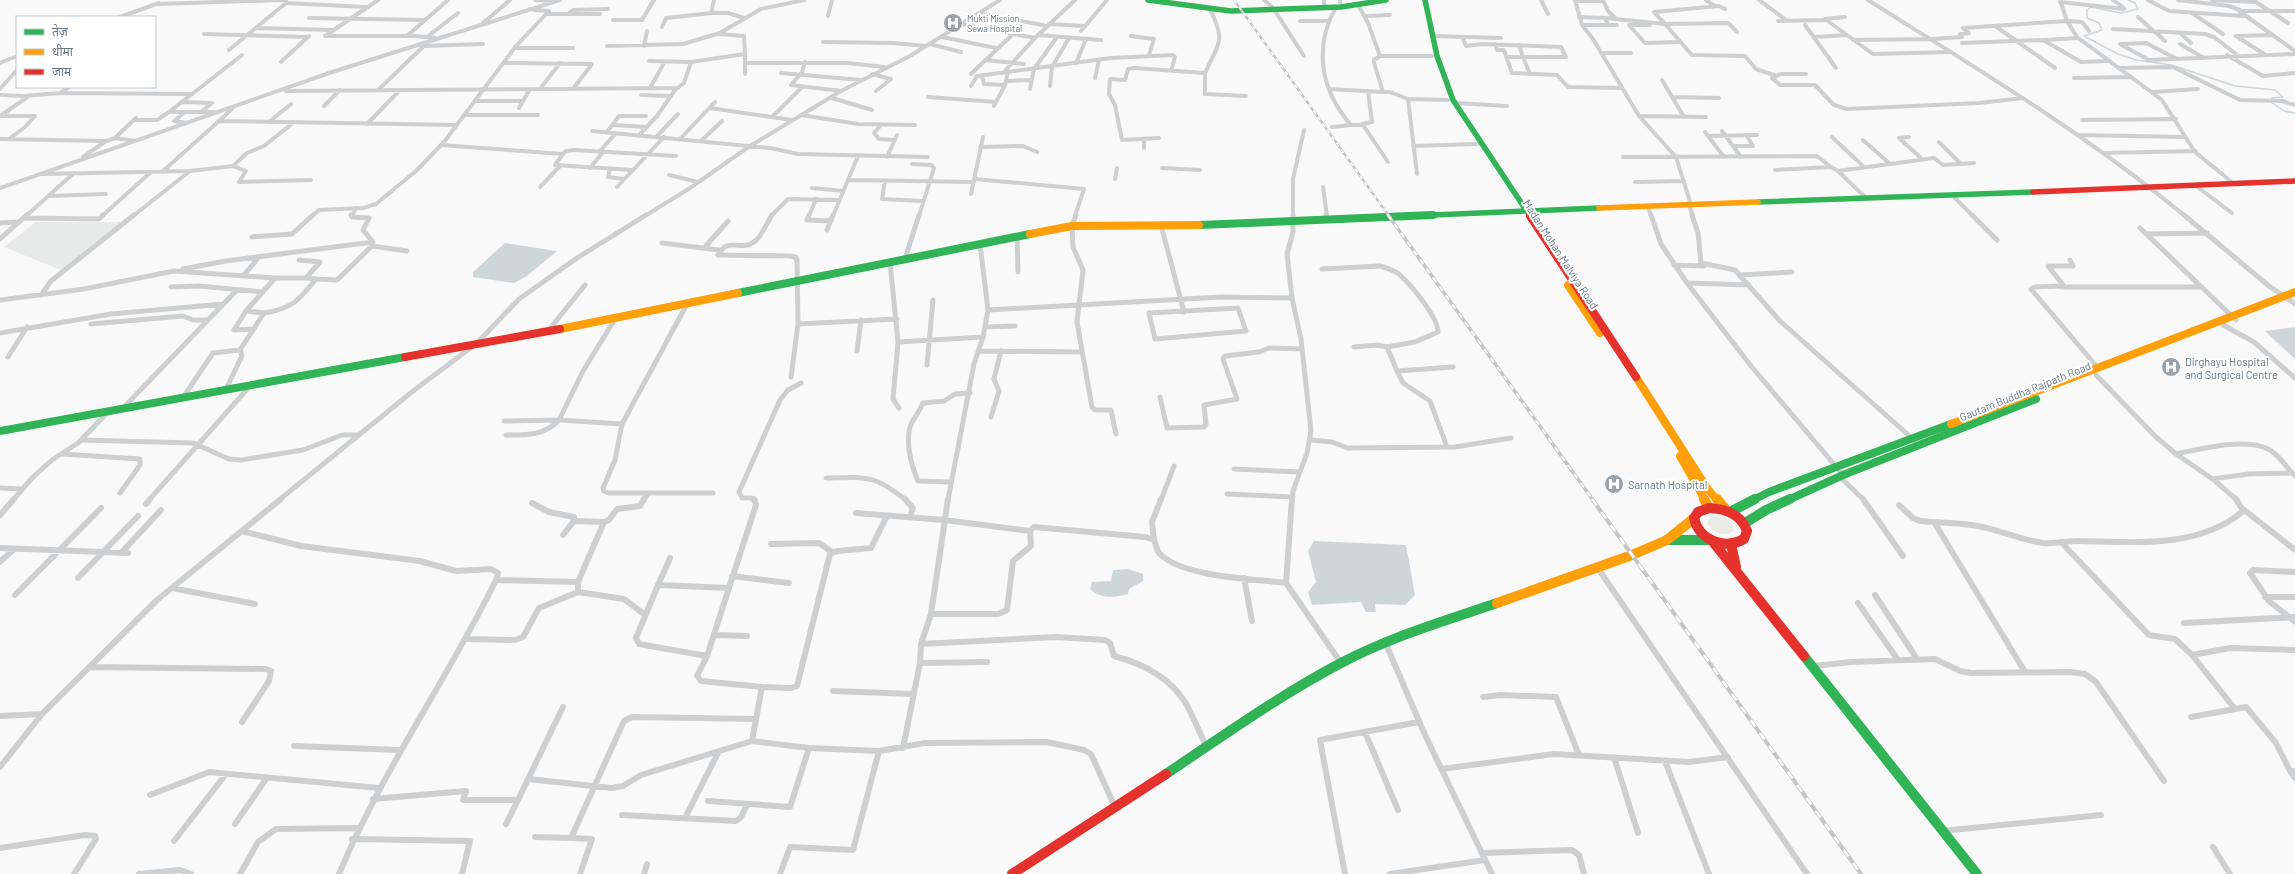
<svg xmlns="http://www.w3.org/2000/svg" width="2295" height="874" font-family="Barlow,'Noto Sans Devanagari',sans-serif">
  <rect width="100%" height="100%" fill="#f9f9f9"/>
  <path fill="#e8e9e9" d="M36,222h89l-64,48 -57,-23z"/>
  <path fill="#e8ebe6" d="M1711,517c10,-3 23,2 23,13 -8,9 -23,3 -27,-8z"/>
  <path fill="#ced6d9" d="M505,243l52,8 -30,25 -13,7 -41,-6v-5z
    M2295,327v32l-30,-28z
    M1314,541l92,4 9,50 -10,10 -30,-1 1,8h-10l-5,-10 -49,3 -4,-13 8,-10 -8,-31z
    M1128,569l15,5v7l-14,8 -1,5c-15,4 -26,5 -38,-5l2,-7 19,-1 2,-11z"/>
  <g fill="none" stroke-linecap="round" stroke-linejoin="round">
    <path stroke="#ced6d9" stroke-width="1.5" d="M2128,0l7,3 3,6 -17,4 -30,-6 -4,3v8l12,5 3,7 -18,6 34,18 18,6 35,5 64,21 40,4 8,7 -11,1 -1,4 13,9 11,2"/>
    <path stroke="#cecfd0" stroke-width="4" d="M284,0h2v3l80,4
      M378,0l-53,36h90l20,2
      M535,0l17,1
      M1264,0l9,8 31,48
      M1324,0v8
      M1340,0l1,7
      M1541,0l7,14
      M1575,0l7,25 11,14 46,77 37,41 15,48
      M1603,0l5,11 7,7
      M1706,0l9,6
      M1759,0l27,20
      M1868,0c108,68 218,134 317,216
      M2060,0l7,21 10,16 85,63 33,52 38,31
      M2113,0l11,8
      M2148,0l21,11 75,5
      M2178,0l51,6 11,4
      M2212,0l43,2
      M2253,0l35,23
      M1575,1h28
      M2060,2l64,7
      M157,4l126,-4
      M1358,5l10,18 12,33h52
      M1336,7c-23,41 -15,84 15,118h12l25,37
      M2295,11h-56l56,40
      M711,13l3,-13
      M979,13l68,13
      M2192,13l31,21
      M547,14h53
      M568,14l5,-4 35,-1
      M828,16l4,-16
      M1367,16l23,-1
      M120,17l39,-14
      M1579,17l26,1
      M1845,17l-20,2 48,35 78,-2
      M2138,17l27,24
      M309,18l116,2
      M613,20h29l12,-20
      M1300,21h28
      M1778,21l48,-1
      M483,23l27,-23
      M961,24l74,14 40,-38
      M1049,24l36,2
      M1665,24l-11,-12 65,-6 6,3
      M1582,25h26l-3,-7 60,6
      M1608,25h9
      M1650,25h-21l16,18 34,-1
      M1805,25l31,43
      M1995,26l60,42
      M662,27l4,-9 46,-5h16l16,5
      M256,28l77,2
      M2113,29l92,5 9,3 22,17
      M1081,31l26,-31
      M1737,32l-9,-9 -63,1 27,31 53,1 11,13 18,6
      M2180,33l11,10
      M204,34l104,3
      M719,34l25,2 1,18
      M1038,35l63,5
      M407,36l41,-36
      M1131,36l23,3 -5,16
      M1433,36l68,2
      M427,37l31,-24
      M942,37l54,11
      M1462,37l4,9 17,-2
      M1815,37l31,-2
      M1932,39l30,-2 -2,-3 9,-1 -6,-5 104,-7 15,1 7,9
      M1853,40l77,-1
      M2045,40l33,-2
      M823,42l70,1 33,3
      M1962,43l81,-3 38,22 27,-1
      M930,44l31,8
      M1482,44l79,3 5,10h-43l7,17
      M1495,44l2,6h7l8,23 45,2 11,12 54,1
      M2180,44l24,14
      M424,46l59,-2
      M607,46l76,-2 37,-11 41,-24 43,-9
      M644,46l3,-15
      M515,48h58
      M229,50l57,-47
      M1601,53h30
      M2264,54l-28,-18 36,-1
      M2227,55l36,21 32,-3
      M1506,57h17l-4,-12
      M2177,59l-31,-16 -26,1 29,16 146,-6
      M985,60l39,4
      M649,61l42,1 54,-8v9h103l36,4
      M281,62l28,-26
      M805,62l-3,10 -11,13 50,6
      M0,63l17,-7
      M504,63l88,1 -19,25
      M745,63v11
      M1076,63l10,-24
      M2118,68l55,-1 67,33 42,1 13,4
      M781,73l80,7
      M1003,73l32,-35
      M1205,73v21l41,2
      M872,74l19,5 -15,12
      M971,74l42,-40
      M1806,74h-25l-9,4 8,7h35l19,20 13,4 132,-6 44,-5
      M982,76l2,8 21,1 3,-13
      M1095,78l4,-18
      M2074,78l57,-1
      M1662,80l22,37
      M1006,81l26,-1
      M971,86l6,-10 134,-18 62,-3 2,2 -4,14
      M1050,86l2,-19 17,-29
      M650,88l14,-25
      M0,89l17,-19
      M540,89l20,-26
      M1030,89l4,-20 23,-32
      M1329,89l54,3 -9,-29v-3l6,-4
      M378,90l49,-47
      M286,91l391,-3
      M1383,92h7l18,7 40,1
      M2152,92l46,-3
      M60,93l9,-6
      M0,95l24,1 36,-3 130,1
      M641,95l29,1
      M928,97l68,5
      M1673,97l46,1
      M832,98l40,12
      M1408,99l9,75
      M475,101h48
      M181,102l31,1 -11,9
      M1455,103l52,3
      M324,106l16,-16
      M994,106l11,-21
      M519,108l11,-19
      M710,108l82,12
      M185,112l-11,9 13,2
      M214,112h-45l73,-57
      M464,115h74
      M801,115l57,9 57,1
      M0,116l29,-20
      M1,116h34l-10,11 -16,12
      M1639,116l67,1
      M772,117l30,-30
      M135,120h22l12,-8
      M2082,120l94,-1
      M219,121l13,-12
      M269,122l22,-18
      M367,124l33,-34
      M1362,124l10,-2 -4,-31
      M612,125l35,2
      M880,126l-6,7 5,6 16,1
      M1332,127l19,-2
      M592,131l178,17 28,6 130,3
      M1722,131l19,26
      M607,132l12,-16h27
      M1705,132l19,25
      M639,135l18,-19 18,-26 9,-7 7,-21
      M2077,135l107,2
      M1708,136l49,-1
      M656,137l22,-23
      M1832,137l31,29
      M1909,137l-10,1 23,21
      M115,138l21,-20
      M1159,138l-37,2 -7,-35 -6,-11 1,-15 15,1 3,-11 6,-1 71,5c14,-31 21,-31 5,-64
      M0,139l106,2 9,-3 20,3
      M680,139l35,-37
      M1144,139v9
      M1863,140l26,23
      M701,141l21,-20
      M1939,142l22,22
      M441,145l122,9 3,-3 8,-1 102,6
      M1413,146l64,-2
      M1733,146h20l-6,-10
      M980,147l43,-1 14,6
      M600,151l16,-18
      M2103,153l93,-2
      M563,154l-8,11 78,5
      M83,157l23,-16
      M887,157l10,-22
      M1623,157l194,-1 14,11
      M912,164l19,1 3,3 -15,48
      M233,166l13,5 -7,11 72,-2
      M590,168l13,-16
      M1162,168l38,2
      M610,169l-2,8 16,2
      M1775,170l56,-3 7,4
      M162,172l57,-51 237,4
      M42,174l148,-3
      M669,175l29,7
      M975,179l109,10 -9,27
      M1115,179l2,-11
      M848,180l126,2
      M885,181l-3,18 40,2
      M1635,182l49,-1
      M2196,186l36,27
      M540,187l20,-21
      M617,187l47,-50
      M1323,187l4,29
      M0,188l332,-116 228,-72
      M812,188l31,3
      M971,194l12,-57
      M1952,195l21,21
      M49,196l57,-2
      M1866,198l-28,-27 96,-13 9,7 31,-2
      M1689,205l4,11
      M1648,206l3,10
      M26,216l48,-43
      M102,216l49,-44
      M133,216l57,-45 43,-5 14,-13 17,-7 29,-23
      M312,216l7,-6 44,-2 13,-4 41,-34 27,-28 72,-96 33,-35 -15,-1
      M352,216l4,-8
      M645,216l45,-28 60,-42 91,-55 69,-35 90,-56
      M771,216l17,-17 52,1
      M809,216l7,-17
      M833,216l25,-60
      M1293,216v-37l11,-49"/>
    <path stroke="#cecfd0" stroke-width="5" d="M772,215c-5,7 -11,23 -18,27 -14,10 -26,-6 -36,13l72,1 5,1 2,3 1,64 -7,53
      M809,215l-2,5 24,1
      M1076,215l-4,11 1,21 10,23 -6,52 15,85 3,3h16l5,24
      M1326,215l1,5
      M1651,215l10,29 26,39 64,83 92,109
      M1692,215l6,18 3,30 34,7 45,51 134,119
      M1972,215l25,25
      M2184,215l85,71 26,18
      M23,218l76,1 4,-4
      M19,222l8,-7
      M0,223l19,-1 -19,17
      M1161,225l23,87
      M2140,228l96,92
      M827,230l6,-15
      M2146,234l61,-1
      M1017,236l1,36
      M252,237l40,-3 21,-19
      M662,243l57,7
      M372,246l35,5
      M704,248l24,-27
      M905,259l14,-44
      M299,260l21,2 -14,16 10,1
      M2070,260l3,6h-25l16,20 -30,1 -3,2 66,78
      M890,262l8,80 -5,57 6,9
      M1674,265l30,1
      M183,269l43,-8 147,-19
      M1322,269l58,-3c7,2 14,4 20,9 11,10 38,42 38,57l-23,10 -28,5
      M244,275l15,-18
      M1740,275l52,-3
      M275,278h32
      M1687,283l62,2
      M171,287l28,-1 64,6
      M2061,287h141
      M41,295l10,-14 83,-66
      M0,300l84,-11 90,-18 101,7 -29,33 18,2 -24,37 -27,3 -29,43
      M1238,308l8,23 -91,8 -6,-26z
      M988,310l233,-13 71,1
      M246,311l-12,19 20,-1
      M264,313c28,-4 35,-13 52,-34l21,1 35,-34 1,-4 -10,-12 6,-12 -17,-1 -1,-2
      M615,319l-32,52 -24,49 63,4 -7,36 -12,28 1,3 5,2h39l-4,7
      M91,324l92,-8 10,4h14
      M798,324l99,-5
      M2223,325l31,17 41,36
      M985,327l30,-1
      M548,331l37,-46
      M0,333l111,-19 112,-10
      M898,342l85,-5
      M1354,347l23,-2 10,2 10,24
      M857,351l4,-31
      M979,351l103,1
      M8,357l19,-30
      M927,365l6,-65
      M2096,375l60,62 20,17
      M226,389l16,-33 -2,-6
      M1160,397l7,31 37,-1 2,-3 -2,-19 33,-6 -14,-40 2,-3 34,-4 10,-4 33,1
      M123,408l114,-118
      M991,417l8,-26 -5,-12 7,-28
      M504,421l55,-1
      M622,424l65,-120
      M506,435c20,0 38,1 53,-15
      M81,440l112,3 36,16 12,1 62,-10 39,-15h17
      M1310,440l22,2 16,6 107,-1 56,-9
      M1447,447l-17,-46 -27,-18 -6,-12 56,-4
      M62,454l78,5v6l-20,28
      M1234,469l66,3
      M1840,477l24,23
      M826,478c40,-1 47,-4 80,22
      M2212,479l37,-5 42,-1
      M952,482l-34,-1c-7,-16 -14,-42 -6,-59 4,-6 8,-12 11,-19l21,-2 11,-7 15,-1
      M0,488l23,1
      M648,493h65
      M1227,494l66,3
      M13,500l20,-23 19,-17 26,-17 30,-31
      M149,500l101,-114
      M279,500l134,-109 64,-48 42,-44 58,-41 69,-43
      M755,500l-3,-2h-10l-3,-6 41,-92 8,-10 13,-7
      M948,500l26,-136 9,-27 5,-27 -8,-66
      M1161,500l13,-34
      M1292,500l1,-9 14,-38 4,-22 -10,-92 -9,-41 -5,-44 6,-22v-17
      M2237,500l-23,-20 -38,-26c24,-5 67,-16 90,-6 12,5 20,19 29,28"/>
    <path stroke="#cecfd0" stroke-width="6" d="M905,499l8,9 -3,9
      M1292,499l-6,84 55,80
      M1863,499l40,57
      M532,503l17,9 25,5v4
      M146,504l4,-5
      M1899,505l14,13 7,3c19,2 39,1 58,5 22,4 42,14 65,17 12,1 24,-2 36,-2 55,1 120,8 164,-30l-7,-12
      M2243,509l52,41
      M856,513l88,7 86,11
      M0,515l14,-16
      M1934,522l91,150
      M242,531l59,15 119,15 36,10 35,-2 7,4 -2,7 82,2v10l46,7 20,15
      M563,535l11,-14 30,1
      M1154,540l-2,-18 9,-23
      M2061,542l88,93 26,4 17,16 43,54
      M771,544l48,-1 13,9
      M0,548l128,5
      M121,553l40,-43
      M0,562l14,-13
      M1597,567l210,307
      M2295,572l-42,-2 -3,3 19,28 26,21
      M732,576l57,7
      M78,578l60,-62
      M1244,578l8,43
      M578,582l26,-60 5,-2 8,-11 23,-3 4,-7
      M658,585l12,-27
      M172,588l83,16
      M15,595l86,-87
      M1875,595l42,64
      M2265,597h30
      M1858,603l40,57
      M931,614h67l9,-4 6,-49 18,-15 -1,-15 4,-4 111,10 9,3c2,5 3,11 6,14 22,23 95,25 126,29
      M2184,623l111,-6
      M715,635l32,1
      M467,639l48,1 8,-3 16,-29 39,-16
      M1385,642l40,93 67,139
      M921,644l135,-7 49,3 5,3 4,13c27,7 55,21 71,46 8,13 14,30 21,44
      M2192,655l38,-7 65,2
      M707,656l22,-68
      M920,663l67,-1
      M1813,666l39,-4 83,-3 25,12 11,2 99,-1 15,2 11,8 68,99
      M89,667l177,2 5,2 -2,10 -27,41
      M762,687l29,1 6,-2 33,-132 7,-3 34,-3 16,-32
      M833,691l80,3
      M1483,697l17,-2 56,2 23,58
      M0,716l42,-2
      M2191,717l55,-10 30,36 14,28
      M1365,732l33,78
      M752,741l10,-54 -61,-6 -4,-5 10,-20 -68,-12 -3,-6 22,-53 71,3 27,-83 -2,-6
      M294,746l105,4
      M903,748l17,-85 1,-19 10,-30 17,-115
      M1614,757l24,76
      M1665,761l44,113
      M0,767l42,-53 115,-114 124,-101
      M1441,769l113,-15 135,8 39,-5
      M2295,771h-5l5,7
      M528,779l35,-72
      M150,795l59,-23 170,16
      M373,799l93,-8 -3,9h55l10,-21 84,9 11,-2 18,-11 111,-34 57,7 70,3 46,-8 122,-1 37,8 7,4 24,53
      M708,801l82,6 19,-59
      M622,815l114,6 5,-4 6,-12
      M685,818l34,-67
      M235,824l31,-45
      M506,824l12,-24
      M1942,831l159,-16
      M535,837l36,1
      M352,839l118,2 -8,33
      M174,841l52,-67
      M2213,847l17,27
      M0,848l85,-13 10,1 1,3 -22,35
      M1482,853l90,-3 7,5 5,19
      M139,874l41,-4 11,4
      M240,874l18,-32 18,-13 82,-1
      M339,874c43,-103 108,-194 157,-294
      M580,874l12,-35 -21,-1 53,-117 8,-4 124,2
      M644,874l3,-10
      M780,874l10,-27 63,3 26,-99
      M1345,874l-25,-134 99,-18
      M1390,874l95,-14"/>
    <path stroke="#30b455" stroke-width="5.5" d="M1148,0l83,11 110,-4 45,-7
      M1425,0l12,56 16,44 77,116
      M1758,202l275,-10
      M1409,216l190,-8"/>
    <path stroke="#30b455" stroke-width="8" d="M1199,225l234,-10
      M738,293l292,-59
      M0,431l405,-74
      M1753,500l16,-8 182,-68
      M1788,500l55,-25 193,-76"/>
    <path stroke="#30b455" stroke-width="10" d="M1730,512l25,-13
      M1745,523l21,-13 24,-11
      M1667,540h43
      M1804,656l173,218
      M1166,774c57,-38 114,-79 175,-111 49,-26 103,-42 156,-60"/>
    <path stroke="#ff9f0a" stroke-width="5.5" d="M1599,208l159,-6"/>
    <path stroke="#ff9f0a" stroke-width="8" d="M1030,234l42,-8 127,-1
      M1568,285l32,48
      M560,329l178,-36
      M1636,377l71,111 10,12
      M1951,424l344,-132
      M1680,456l25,44"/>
    <path stroke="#ff9f0a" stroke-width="10" d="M1704,499l5,9
      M1717,499l9,11
      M1497,603l135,-48 35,-15 26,-21"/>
    <path stroke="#e5322d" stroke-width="5.5" d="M2033,192l262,-11"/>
    <path stroke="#e5322d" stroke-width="8" d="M1530,216l106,161
      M405,357l155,-28"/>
    <path stroke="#e5322d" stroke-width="10" d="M1709,508c17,1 32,6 38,23l-3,8c-20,11 -45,1 -50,-21l4,-6z
      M1713,542l91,114
      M1731,544l5,23
      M1012,874l154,-100"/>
    <g stroke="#c3c5c6" stroke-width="2.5">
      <path id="rail-far2" d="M1234,0l155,216"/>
    </g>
    <g stroke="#c3c5c6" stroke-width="3.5">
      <path id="rail-far1" d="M1388,215l205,285"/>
    </g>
    <g stroke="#c3c5c6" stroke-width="4">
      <path id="rail" d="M1592,499l269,375"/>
    </g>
    <use href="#rail-far2" stroke="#fff" stroke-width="1.5" stroke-dasharray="4" stroke-linecap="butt"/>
    <use href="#rail-far1" stroke="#fff" stroke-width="2" stroke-dasharray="5.5" stroke-linecap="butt"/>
    <use href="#rail" stroke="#fff" stroke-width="2.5" stroke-dasharray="8" stroke-linecap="butt"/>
  </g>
  <defs>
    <g id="hospital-disc" transform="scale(1)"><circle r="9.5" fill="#99a4ac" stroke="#fff"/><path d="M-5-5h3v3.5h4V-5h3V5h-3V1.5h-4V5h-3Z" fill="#fff"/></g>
  </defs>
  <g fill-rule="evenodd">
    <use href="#hospital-disc" x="953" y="23"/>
    <use href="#hospital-disc" x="2171" y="367"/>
    <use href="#hospital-disc" x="1614" y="484"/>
  </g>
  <g text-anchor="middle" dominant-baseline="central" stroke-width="4" stroke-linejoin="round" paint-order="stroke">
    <g font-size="9" fill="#657683" stroke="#fff" text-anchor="start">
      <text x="967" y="18">Mukti Mission<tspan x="967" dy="10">Sewa Hospital</tspan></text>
    </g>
    <g font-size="11" fill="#657683" stroke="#fff">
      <text transform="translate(1561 254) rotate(57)">Madan Mohan Malviya Road</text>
      <text transform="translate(2025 391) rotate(-22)">Gautam Buddha Rajpath Road</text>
    </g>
    <g font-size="11" fill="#657683" stroke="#fff" text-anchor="start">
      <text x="2185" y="361">Dirghayu Hospital<tspan x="2185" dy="13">and Surgical Centre</tspan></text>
      <text x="1628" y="484">Sarnath Hospital</text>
    </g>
  </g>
  <rect x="16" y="16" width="140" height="72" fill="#ffffff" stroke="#c1c8cd"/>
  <rect x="24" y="29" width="20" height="6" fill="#30b455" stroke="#c1c8cd"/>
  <text x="52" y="36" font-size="12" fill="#657683">तेज़</text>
  <rect x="24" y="49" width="20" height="6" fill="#ff9f0a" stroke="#c1c8cd"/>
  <text x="52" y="56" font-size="12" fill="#657683">धीमा</text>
  <rect x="24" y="69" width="20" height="6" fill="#e5322d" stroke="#c1c8cd"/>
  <text x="52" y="76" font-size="12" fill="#657683">जाम</text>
</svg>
